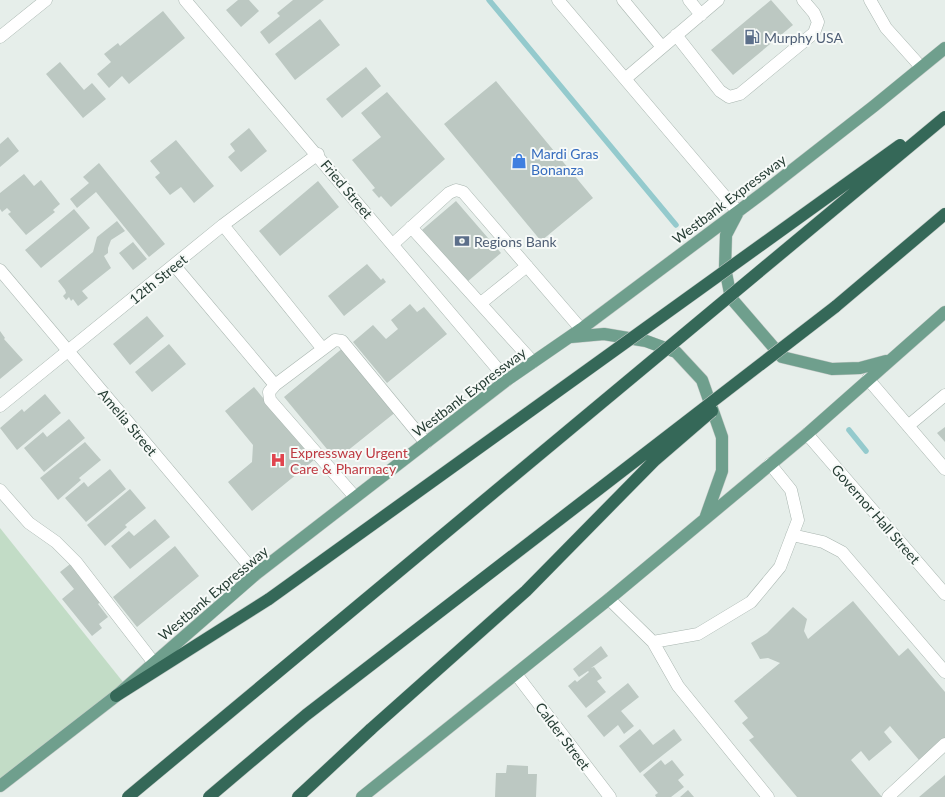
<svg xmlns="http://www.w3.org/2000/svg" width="945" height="797" font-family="Lato,sans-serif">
  <rect width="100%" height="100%" fill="#e6eeea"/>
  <path fill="#c2dcc6" d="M0,528l127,159 -127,99z"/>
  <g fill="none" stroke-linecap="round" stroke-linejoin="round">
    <path stroke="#94cacd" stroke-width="5.5" d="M489,0l187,225
      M849,430l17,21"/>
  </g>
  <path fill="#bcc8c2" d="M238,0h11l10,11 -18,16 -15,-17z
    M293,0h31l-55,44 -9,-12 20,-16 -3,-3z
    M771,0l22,25 -60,50 -22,-25z
    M163,11l22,27 -56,46 -7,-8 -13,12 -12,-14 14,-12 -7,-8 14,-11 2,3z
    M320,19l20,26 -45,35 -20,-26z
    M60,62l24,28 8,-7 14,16 -23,19 -37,-44z
    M366,67l15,19 -39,32 -16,-19z
    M496,81l97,117 -52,43 -97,-117z
    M387,92l58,67 -54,48 -10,-11 -2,2 -7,-8 3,-2 -23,-28 29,-23 -20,-24z
    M249,128l18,23 -26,21 -13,-15 7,-6 -5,-7z
    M8,137l11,14 -19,16v-23z
    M176,140l38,46 -20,17 -13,-16 -11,8 -15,-18 5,-4 -10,-12z
    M99,163l66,81 -16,13 -53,-65 -19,16 -7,-9 19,-16 -6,-6z
    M24,174l10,12 7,-6 19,24 -7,6 2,2 -29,23 -18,-21 3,-2 -4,-4 -5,4 -2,-3v-16z
    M318,181l21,26 -59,49 -21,-25z
    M456,201l45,52 -34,29 -45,-52z
    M74,209l16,19 -49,40 -16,-18z
    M117,221l8,10 -14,9 -3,8v5l-4,3 7,12 -29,23 6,7 -10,8 -5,-7 -2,2 -2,-4 -3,3 -3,-4 3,-3 -1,-3 -7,-9 35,-29 4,-15z
    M133,242l14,17 -14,11 -14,-17z
    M367,264l14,16 2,-2 3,4 -42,34 -16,-20z
    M410,304l7,8 7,-5 23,27 -60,49 -34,-41 20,-17 13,14 12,-10 -7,-9z
    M147,316l17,20 -34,29 -17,-21z
    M0,331l5,7 -1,1 19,21 -23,19z
    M169,344l17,20 -34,28 -17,-20z
    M344,347l53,64 -61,49 -52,-63z
    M254,387l60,73 -62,51 -24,-29 24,-20 1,-17 -28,-34z
    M45,394l16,19 -44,37 -17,-22 22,-19 2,3z
    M69,419l16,19 -41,34 -20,-24 19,-16 4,5z
    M945,427v15l-8,-9z
    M85,442l16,18 -22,18 2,2 -23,20 -18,-22z
    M110,469l16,20 -40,33 -21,-24 19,-16 4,5z
    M130,489l16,19 -21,17 2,2 -22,19 -18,-21z
    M155,519l15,18 -40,32 -19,-23 18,-15 5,5z
    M175,546l24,30 -62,51 -24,-30z
    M74,561l30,38 -6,5 10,13 -9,7 3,4 -10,8 -30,-37 12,-10 -14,-17z
    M853,601l46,55 9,-8 37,44v46l-26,22 -29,-34 -6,6 8,10 -23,19 -8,-10 -10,9 31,37h-85l-48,-57 5,-3 -12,-14 6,-5 -14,-17 46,-38 -12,-5 -8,1 -9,-16 16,-10 26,-26 14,12 -3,12 4,8z
    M601,646l7,10 -17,12 3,-1 8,11 -5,3 9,11 -20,16 -18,-22 7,-6 2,2 12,-10 -1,-1 -9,6 -6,-8z
    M628,683l11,14 -18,14 13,15 -10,8 -6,-9 -14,12 -17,-21z
    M640,729l13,16 21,-16 8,11 -42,33 -21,-27z
    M661,760l4,5 7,-5 12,15 -6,5 6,7 -13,10h-15l-1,-2 3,-2 -15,-18z
    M507,765l21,1v8h9l-1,23h-41l1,-24h10z
    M945,775v22h-26z
    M688,790l6,7h-14z"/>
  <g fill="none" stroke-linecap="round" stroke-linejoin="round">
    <g stroke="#a9b6b0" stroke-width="13">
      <path id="minor" d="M185,0l322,380
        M558,0l180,212
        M623,0l39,47
        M689,0l12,15
        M870,0l16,28 35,39
        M676,35l44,56 9,6 11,-3 74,-61 4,-11 -4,-9 -11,-13
        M0,37l46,-37
        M625,79l93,-79
        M223,225l99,123
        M411,227l122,135
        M393,244l56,-51 7,-3 7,2 118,137
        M174,265l101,120
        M0,270l256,304
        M481,303l46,-37
        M868,379l77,90
        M0,406l223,-181 95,-71
        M908,426l37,-31
        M807,434l138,160
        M0,490l29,33 27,19 20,20 78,101
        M355,497l-85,-97 -1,-8 6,-7 60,-45 7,1 84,102
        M792,535l31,7 19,10 103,120
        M609,599l44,43 45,-8 53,-32 29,-35 18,-47 -7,-30 -21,-26
        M653,642l25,44 90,111
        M516,674l94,123
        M888,797l57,-53"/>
    </g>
    <g stroke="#c3c9c6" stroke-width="13">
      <path id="major" d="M737,214l-11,21 -1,33 6,30 51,59 50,12 28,-1 26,-7
        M571,337l33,-3 42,7 30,11 26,28 20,57v34l-16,45
        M0,786l116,-90 140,-122 251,-194 74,-51 183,-137 110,-86 71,-58
        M362,797l247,-198 198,-165 138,-122"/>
    </g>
    <g stroke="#c3c9c6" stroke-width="13">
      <path id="highway" d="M835,307l110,-93
        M116,696l153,-97
        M298,797l73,-68"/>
    </g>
    <use href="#minor" stroke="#fff" stroke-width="12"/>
    <use href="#major" stroke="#6f9f8d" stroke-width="12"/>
    <use href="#highway" stroke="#356858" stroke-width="12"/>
    <g stroke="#c3c9c6" stroke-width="13" stroke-linecap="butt">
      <path id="highway-bridge" d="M269,599l631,-454
        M371,729l155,-138 128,-130 58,-50
        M128,797l817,-680
        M209,797l97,-82 529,-408"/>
    </g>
    <use href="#highway-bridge" stroke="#356858" stroke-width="12"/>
  </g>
  <defs>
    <g id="fuel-bare" transform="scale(1.2)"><path d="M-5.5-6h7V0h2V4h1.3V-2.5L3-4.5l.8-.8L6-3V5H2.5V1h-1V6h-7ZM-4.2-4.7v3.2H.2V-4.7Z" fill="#5c6f8a" stroke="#f7faf8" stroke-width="2.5" paint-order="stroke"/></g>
    <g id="shop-bare" transform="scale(1.2)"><path d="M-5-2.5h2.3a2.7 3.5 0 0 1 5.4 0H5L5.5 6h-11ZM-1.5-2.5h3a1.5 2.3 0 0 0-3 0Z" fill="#3f7fe0" stroke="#f7faf8" stroke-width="2.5" paint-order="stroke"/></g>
    <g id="bank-bare" transform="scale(1.2)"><path d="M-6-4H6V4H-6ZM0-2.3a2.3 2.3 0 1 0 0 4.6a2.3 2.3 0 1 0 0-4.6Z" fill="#5c6f8a" stroke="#f7faf8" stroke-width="2.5" paint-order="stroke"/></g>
    <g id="hospital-bare" transform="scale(1.2)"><path d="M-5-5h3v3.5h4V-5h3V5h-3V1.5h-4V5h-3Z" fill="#e0444e" stroke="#f7faf8" stroke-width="2.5" paint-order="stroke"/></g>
  </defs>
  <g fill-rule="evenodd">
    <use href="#fuel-bare" x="752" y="37"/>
    <use href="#shop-bare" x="519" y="161"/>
    <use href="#bank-bare" x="462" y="241"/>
    <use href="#hospital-bare" x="278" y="460"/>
  </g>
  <g text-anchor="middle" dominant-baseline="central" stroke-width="4" stroke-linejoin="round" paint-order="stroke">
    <g font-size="14" fill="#4e5e75" stroke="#f7faf8" text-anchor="start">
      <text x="764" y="37">Murphy USA</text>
      <text x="474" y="241">Regions Bank</text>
    </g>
    <g font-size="14" fill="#366cbe" stroke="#f7faf8" text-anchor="start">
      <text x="531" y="153">Mardi Gras<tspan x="531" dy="16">Bonanza</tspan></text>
    </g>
    <g font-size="14" fill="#273e35" stroke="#f7faf8">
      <text transform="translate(347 189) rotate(50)">Fried Street</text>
      <text transform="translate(729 199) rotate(-37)">Westbank Expressway</text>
      <text transform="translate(158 279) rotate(-39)">12th Street</text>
      <text transform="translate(469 392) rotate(-37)">Westbank Expressway</text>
      <text transform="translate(128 422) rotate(50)">Amelia Street</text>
      <text transform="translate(876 514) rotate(49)">Governor Hall Street</text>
      <text transform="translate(213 593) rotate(-40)">Westbank Expressway</text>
      <text transform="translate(563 736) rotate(53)">Calder Street</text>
    </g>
    <g font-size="14" fill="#be3a42" stroke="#f7faf8" text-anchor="start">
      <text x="290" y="452">Expressway Urgent<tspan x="290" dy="16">Care &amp; Pharmacy</tspan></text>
    </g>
  </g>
</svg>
